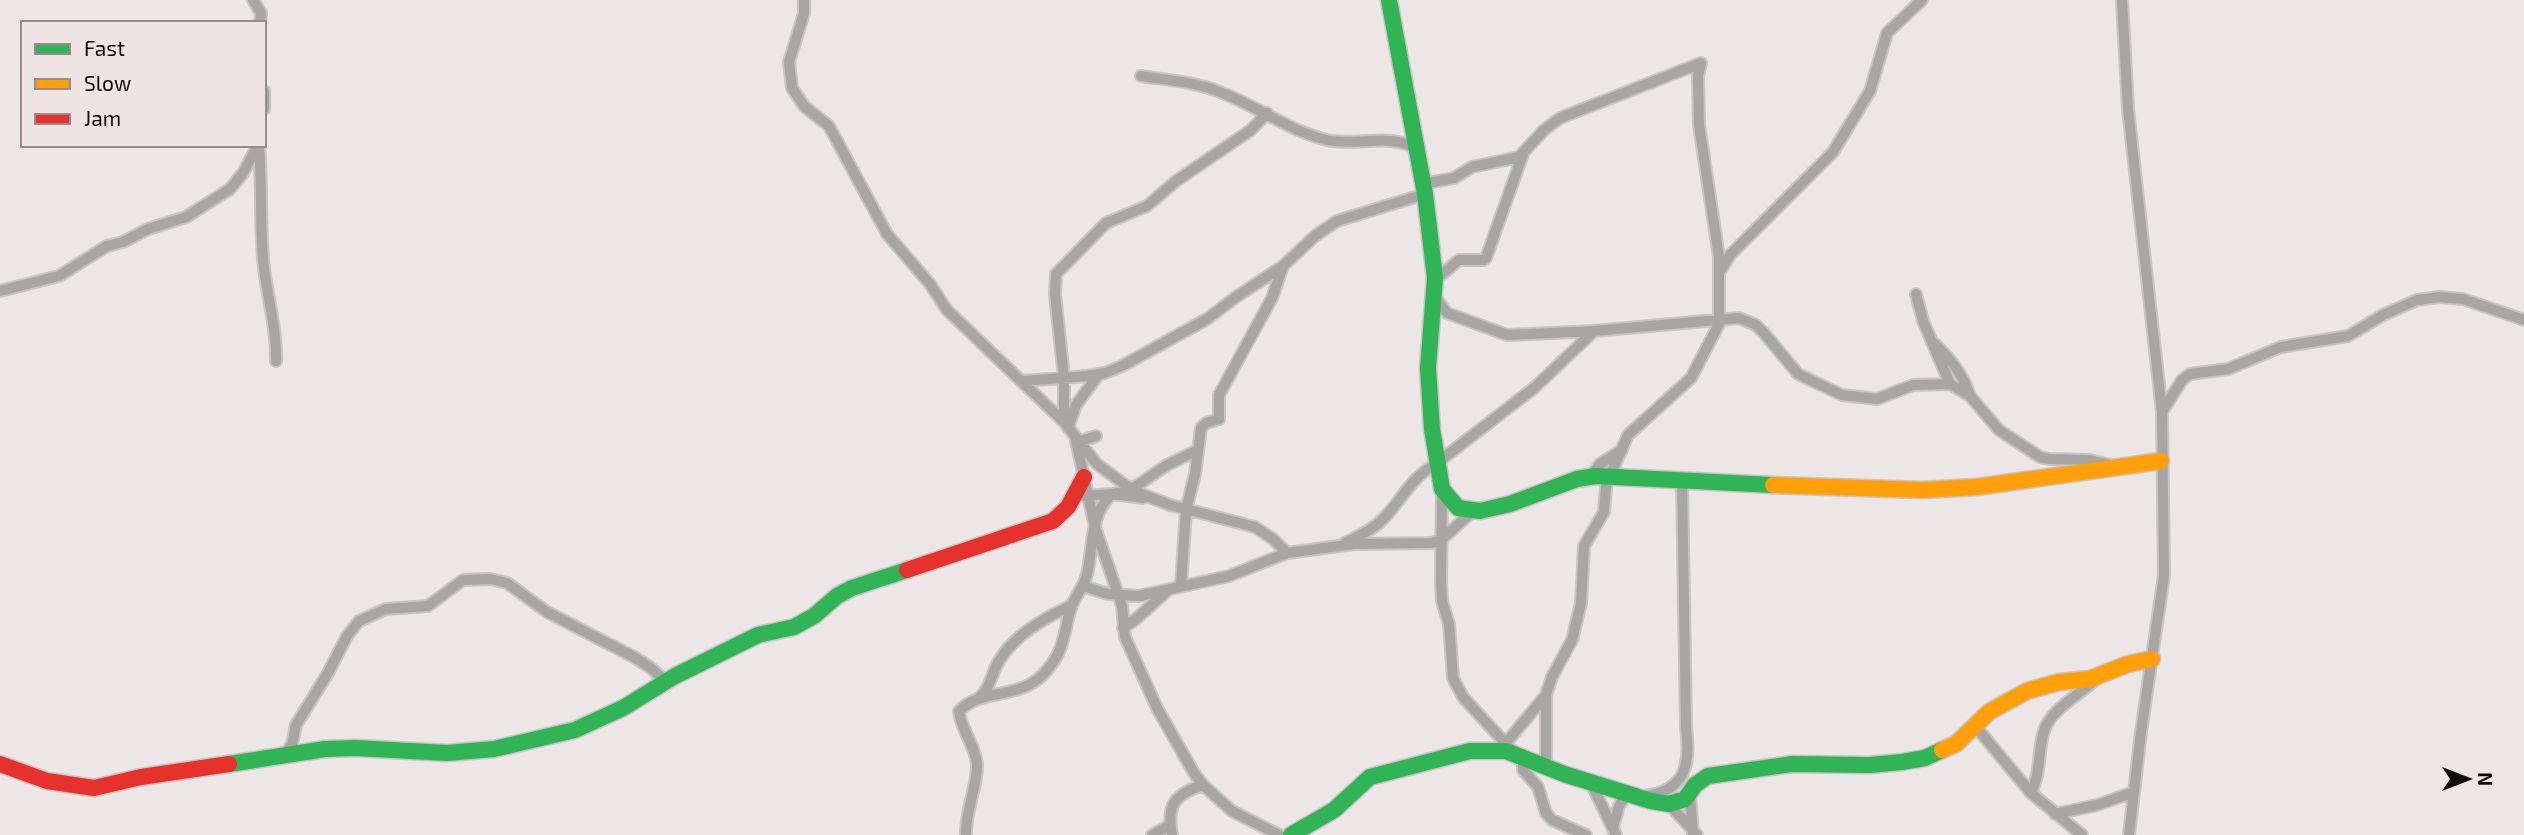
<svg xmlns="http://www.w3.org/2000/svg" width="2524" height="835" font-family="'Exo 2',sans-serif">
  <rect width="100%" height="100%" fill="#ede6e6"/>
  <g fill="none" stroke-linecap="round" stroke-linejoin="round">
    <g stroke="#c9c4c4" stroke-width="14">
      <path id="street" d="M253,0l8,13 -1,10
        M804,0v13l-15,49 3,26 12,18 25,20 58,108 43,50 17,26 117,112 33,42 27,20 15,9 31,12 85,22 18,12 14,14 67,-9 78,-1 9,-3 32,-29
        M2122,0l6,109 34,303 2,163 -23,157 -12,103
        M1141,76c26,4 55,6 79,16 37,14 69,39 107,48 30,7 63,-8 90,9
        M264,91v18
        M259,145c3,38 1,76 4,114 3,35 14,68 13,102
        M1423,184l31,-6 18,-11 47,-10 25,-27 16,-12 141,-55
        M1721,270l9,-15 103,-103 37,-61 17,-58 35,-33
        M1435,280l24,-20h24l3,-2 37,-104
        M0,291l59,-15 48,-30 16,-4 25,-13 38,-12 44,-28 13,-16 15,-28
        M1916,294l7,27 27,63
        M1435,297l12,16 60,22 87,-4 145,-13 17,7 8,8 34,41 44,21 35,4 36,-14 37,-1 20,12 29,34 41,27 9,2 41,1 21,5
        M1935,344c16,16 28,30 35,52
        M1023,381l64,-5 18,-3 17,-7 85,-47 29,-22 47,-31 32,-30 22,-15 88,-27
        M2162,412l20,-32 8,-6 38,-5 53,-22 67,-11 35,-21 34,-15 22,-3 24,2 61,21
        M1064,422v-44l-9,-84 1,-20 50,-51 41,-17 29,-25 75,-51 16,-17
        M1068,428l8,-23 23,-31
        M1076,441l19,86 27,79 3,31 32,71 37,65 9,12 29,26 47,24
        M1078,442l18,-6
        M1610,476l18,-41 63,-57 28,-54v-67l-20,-132 -1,-49 3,-13
        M1590,477l10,-13 22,-14
        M1442,490l-1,91 1,20 7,23 4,54 10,19 52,57
        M1083,496l30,-2 19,-5 35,-24 31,-15
        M1345,543c13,-7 28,-13 38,-24 21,-21 26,-40 54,-56l97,-75 60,-57
        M1181,585l5,-75 9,-36 6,-46 5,-5 13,-4v-24l53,-97 11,-32
        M1083,586l25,8 31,2 90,-20 58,-23
        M1123,628l12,-8 32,-29
        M978,699c13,-11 13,-25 21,-38 16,-27 46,-43 73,-56
        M1976,727l55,66 51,42
        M1506,743l40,-48
        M286,754l6,-10 4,-19 32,-52 19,-37 12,-15 27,-12 42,-3 35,-26 27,-1 17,4 40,29 87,45 17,11 14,13
        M1523,759v11l15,17 8,26 6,7 34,15
        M1546,767v-72l6,-18 20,-37 9,-37 3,-57 20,-34 3,-36
        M1591,783l25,52
        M2031,793c11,-22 6,-44 14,-65 9,-21 36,-34 52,-50
        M1690,795l3,39
        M1644,796c42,-5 47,-32 42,-68l-4,-247
        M1669,804l28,31
        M2055,814l42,-9 37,-13
        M1613,827l6,-21 8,-13
        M966,835c-1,-24 12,-50 11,-71 -2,-19 -16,-34 -18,-53 30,-29 70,-3 99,-57 7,-14 8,-31 13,-46 4,-12 13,-21 16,-34 6,-24 3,-64 26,-80l30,4
        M1152,835l18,-10
        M1172,835c-6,-30 3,-41 31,-50"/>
    </g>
    <g stroke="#c9c4c4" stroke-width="19">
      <path id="fast" d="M1389,0l36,194 10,84 -7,90 4,61 10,60 16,19 22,3 30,-7 67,-25 19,-3 177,9
        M229,764l96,-15 30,-1 92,5 47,-4 81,-19 48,-22 52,-32 83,-41 36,-8 20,-11 23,-20 15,-8 55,-18
        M1291,835l43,-25 36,-33 100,-26h36l58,23 87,27 18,3 16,-5 10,-14 13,-9 84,-12 78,1 32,-3 23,-4 17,-8"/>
    </g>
    <g stroke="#c9c4c4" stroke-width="19">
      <path id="slow" d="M1773,485l150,5 54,-3 184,-26
        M1942,750l14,-6 33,-32 38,-21 32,-9 31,-3 38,-15 24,-5"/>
    </g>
    <g stroke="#c9c4c4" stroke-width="19">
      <path id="jam" d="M907,570l146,-49 15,-14 16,-30
        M0,764l47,17 47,7 47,-11 88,-13"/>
    </g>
    <use href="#street" stroke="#a8a5a5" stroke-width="10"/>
    <use href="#fast" stroke="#30b455" stroke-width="16"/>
    <use href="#slow" stroke="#ff9f0a" stroke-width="16"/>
    <use href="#jam" stroke="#e5322d" stroke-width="16"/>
  </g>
  <rect x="21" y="21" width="245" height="126" fill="#f0e3e3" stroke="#968c8d" stroke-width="2"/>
  <rect x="35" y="44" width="35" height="10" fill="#30b455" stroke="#968c8d" stroke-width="2"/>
  <text x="84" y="56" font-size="21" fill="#0f0a0b">Fast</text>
  <rect x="35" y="79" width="35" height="10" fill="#ff9f0a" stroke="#968c8d" stroke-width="2"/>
  <text x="84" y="91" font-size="21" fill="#0f0a0b">Slow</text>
  <rect x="35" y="114" width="35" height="10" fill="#e5322d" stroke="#968c8d" stroke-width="2"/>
  <text x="84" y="126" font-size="21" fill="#0f0a0b">Jam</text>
  <g transform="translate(2468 779) rotate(90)" stroke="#f0e3e3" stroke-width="5" paint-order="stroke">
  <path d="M0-5L12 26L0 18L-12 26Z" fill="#0f0a0b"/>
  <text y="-10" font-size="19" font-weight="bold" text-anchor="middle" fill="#0f0a0b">N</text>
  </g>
</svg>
